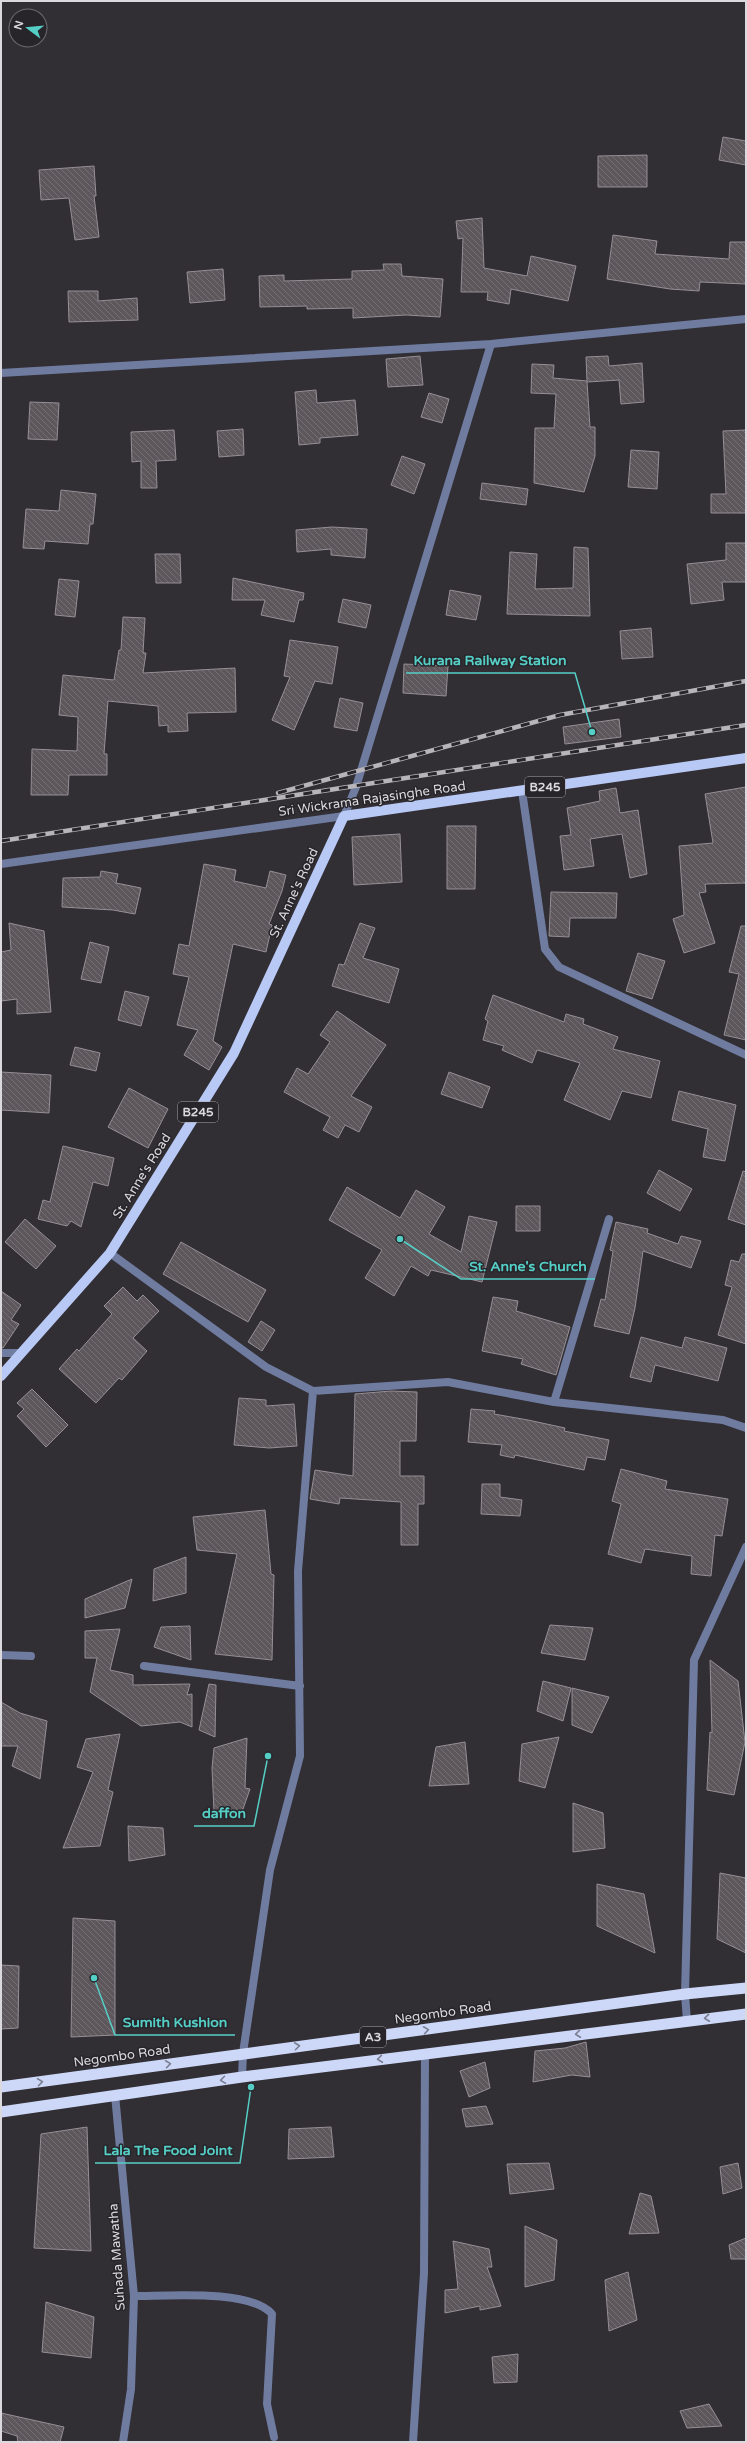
<svg xmlns="http://www.w3.org/2000/svg" width="747" height="2443" font-family="'Varela Round',sans-serif">
  <defs>
    <pattern id="building-back-hatch" width="6" height="6" patternUnits="userSpaceOnUse"><rect width="6" height="6" fill="#5d575c"/><path d="M-1 5l2 2M0 0l6 6M5-1l2 2" fill="none" stroke="#746f73"/></pattern>
  </defs>
  <rect width="100%" height="100%" fill="#312e34"/>
  <path fill="url(#building-back-hatch)" stroke="#968f95" d="M723,137l23,4v24l-27,-5z
    M647,155v32h-49v-31z
    M94,166l2,30h-2l5,41 -24,3 -6,-42 -28,2 -2,-30z
    M482,218l2,50 43,8 4,-20 45,10 -8,35 -57,-12 -2,15 -22,-4 1,-8h-27l2,-54 -5,1 -2,-18z
    M613,235l44,6 -2,13 74,5 1,-17h16v42l-46,-2 -1,9 -29,-2 -63,-10z
    M383,264h18l1,12 41,3 -3,38 -34,-2 -53,3v-10l-46,1v-3l-47,1 -1,-31 25,-1v6l68,-2v-8l32,-1z
    M223,269l2,31 -35,3 -3,-31z
    M68,291h30v10l39,-3 1,22 -69,2z
    M420,356l3,29 -35,2 -2,-28z
    M608,356l1,10 33,-3 2,39 -23,2 -2,-24 -32,2 3,45h5v29l-11,36 -50,-9 1,-55h19l2,-34 -25,-1 1,-29 22,1 -1,13 34,3 -1,-24z
    M316,390l1,13 38,-3 3,35 -38,3v5l-21,2 -4,-53z
    M429,393l20,6 -7,24 -21,-6z
    M30,402l29,1 -2,37 -29,-1z
    M243,429l1,26 -25,2 -2,-26z
    M174,430l2,30 -20,1 1,27h-16v-27l-9,1 -1,-30z
    M746,430v83h-35v-19h15l-3,-63z
    M631,450l28,2 -2,37 -29,-2z
    M402,456l23,8 -11,30 -23,-9z
    M482,483l46,6 -2,16 -46,-6z
    M61,490l35,4 -3,30h-3l-2,20 -43,-3 -1,8 -21,-1 3,-39 33,2z
    M332,527l35,2 -2,29 -34,-3v-6l-34,3 -1,-22z
    M726,543h20v39h-24l2,18 -33,4 -4,-40 39,-4z
    M574,547l14,1 2,68 -83,-2 3,-62 27,2 -2,35 38,-1z
    M155,554h25l1,29h-25z
    M233,578l71,15 -1,7h-4l-5,22 -33,-7 4,-15h-33z
    M59,579l20,2 -4,36 -20,-2z
    M450,590l31,6 -5,24 -30,-5z
    M343,599l28,6 -5,23 -28,-6z
    M123,617l22,1 -2,35h3l-3,20 92,-5 1,44 -49,1 1,18 -20,1v-7l-9,1 -1,-20 -50,-5 -4,53h3v21h-38l-1,20h-37l1,-46 45,2 1,-34 -19,-2 4,-40 51,5 5,-30h2z
    M651,628l2,29 -31,2 -2,-28z
    M290,640l48,7 -6,37 -17,-3 -21,49 -22,-10 18,-43 -6,-1z
    M404,664l44,2 -2,30 -43,-3z
    M340,698l23,5 -6,28 -23,-4z
    M619,719l2,18 -56,7 -2,-17z
    M746,787v96l-41,1 1,8 -7,1 16,50 -31,10 -11,-34 11,-4 -5,-69 34,-3 -8,-49z
    M616,788l4,25 18,-3 9,64 -17,4 -8,-44 -32,5 4,27 -30,4 -4,-34 11,-1 -4,-27 33,-7 -1,-10z
    M447,826h29l-1,63h-28z
    M400,834l2,48 -48,3 -2,-48z
    M204,864l32,6 -2,11 32,7 4,-17 16,4 -4,16 -13,33 3,1 -6,27 -33,-8 -20,97 9,6 -13,23 -25,-15 14,-25 -21,-5 12,-48 -16,-3 6,-30 10,2z
    M101,871l17,3 -2,9 25,5 -6,26 -22,-4 -51,-3 1,-29 37,-1z
    M551,892l66,1 -1,25h-46l-1,19 -20,-1z
    M9,923l35,8 7,81 -34,2v-15l-16,2v-49l10,-2z
    M360,923l15,5 -12,30 36,11 -10,34 -57,-17 7,-22 5,1z
    M741,926h5v114l-22,-5 15,-61 -10,-2z
    M90,942l19,5 -8,36 -20,-4z
    M638,953l27,8 -13,38 -26,-8z
    M125,991l24,6 -8,29 -23,-6z
    M493,995l71,27 2,-8 18,5 -1,5 35,13 -5,12 47,12 -9,37 -29,-7 -12,29 -46,-20 16,-37 -43,-13 -5,13 -30,-13 2,-4 -21,-6 5,-19 -3,-2z
    M337,1011l49,34 -35,51 21,11 -13,25 -14,-7 -7,13 -15,-8 7,-13 -46,-25 13,-24 11,6 22,-32 -10,-7z
    M75,1047l25,6 -4,18 -26,-6z
    M1,1072l50,3 -2,38 -48,-3z
    M449,1072l41,15 -8,21 -41,-14z
    M129,1088l39,21 -20,39 -40,-21z
    M679,1091l57,14 -11,56 -22,-4 5,-28 -36,-9z
    M63,1146l51,12 -6,28 -15,-4 -12,45 -10,-6 -4,5 -29,-7 5,-19 7,2z
    M659,1170l33,19 -12,22 -33,-18z
    M743,1171l3,1v53l-18,-6z
    M347,1187l53,31 16,-28 29,17 -16,27 32,18 8,-36 28,6 -15,60 -51,-12 -3,6 -17,-10 -17,30 -29,-18 17,-28 -53,-30z
    M516,1206h24v25h-24z
    M25,1219l31,27 -20,23 -31,-27z
    M616,1222l32,7 -1,4 31,11 3,-8 20,5 -10,27 -48,-17 -8,57 -6,26 -35,-8 7,-27 4,1 8,-49 -3,-1z
    M181,1242l85,48 -18,32 -85,-48z
    M742,1254h4v90l-28,-9 14,-48 -7,-2 6,-25 8,2z
    M123,1287l14,14 6,-6 16,16 -26,27 14,13 -25,29 -3,-2 -23,25 -37,-34 18,-20 2,2 33,-37 -8,-8z
    M1,1291l20,14 -10,15 8,4 -16,24h-2z
    M493,1297l25,4 -2,10 54,16 -14,48 -35,-11 2,-5 -41,-8z
    M261,1321l14,9 -13,21 -14,-9z
    M641,1337l41,11 3,-11 42,11 -9,33 -63,-16 -4,17 -21,-5z
    M32,1389l36,36 -22,22 -29,-31 7,-7 -7,-6z
    M391,1391l26,1 -1,49h-16v35h24v28h-6v41h-17v-43l-61,-4 -1,6 -29,-5 5,-29 38,6 2,-82z
    M239,1398l27,2v6l28,-2 3,42 -28,2 -35,-3z
    M471,1409l24,2 -1,3 34,6 37,8 -1,3 45,9 -4,20 -18,-3 -3,13 -69,-15 -1,3 -14,-3 2,-10 -34,-3z
    M621,1469l46,12 -2,8 63,10 -6,37 -7,-1 -4,41 -20,-2 1,-18 -47,-7 -4,14 -33,-9 13,-50 -9,-3z
    M482,1484h18v13l22,3 -2,16 -39,-2z
    M265,1510l6,64 3,1 -2,85 -57,-6 22,-100 -40,-4 -4,-33z
    M186,1557v36l-33,8 1,-32z
    M132,1579l-7,29 -40,10v-19z
    M550,1625l43,3 -8,32 -44,-7z
    M190,1626l1,34 -37,-13 7,-20z
    M120,1629l-10,41 23,5v10l57,-1 -3,11 5,-1v33l-12,-5 -39,4 -51,-34 7,-34h-12v-27z
    M710,1660l28,21 7,61 -11,53 -27,-5 3,-58 2,1z
    M543,1681l28,7 -8,33 -26,-10z
    M209,1684l7,1 -1,52 -16,-7z
    M572,1688l37,9 -17,36 -20,-8z
    M1,1702l19,11 27,8 -7,58 -28,-13 6,-20h-17z
    M120,1734l-12,56 5,2 -13,54 -37,2 30,-76 -16,-5 9,-28z
    M559,1737l-14,51 -26,-7 3,-37z
    M247,1738l-2,50 5,1 -8,23 -28,-1 -2,-43 2,-20z
    M465,1742l4,42 -40,2 7,-39z
    M573,1803l30,10 2,35 -32,4z
    M128,1826l35,2 2,27 -36,6z
    M720,1873l26,5v75l-29,-14z
    M597,1884l47,10 11,59 -58,-27z
    M73,1918l42,3v114l-44,2z
    M1,1965l18,1 -1,62 -17,1z
    M586,2042l4,35 -18,-2 -39,7 2,-31 30,-3z
    M485,2062l5,26 -21,9 -9,-26z
    M486,2106l7,18 -27,3 -4,-18z
    M87,2127l4,124 -57,-3 7,-114z
    M331,2127l3,30 -46,2 1,-30z
    M549,2163l5,26 -44,5 -3,-30z
    M738,2163l4,25 -19,6 -3,-27z
    M640,2193l11,3 8,37 -30,1z
    M525,2226l32,14 -3,40 -29,7z
    M746,2238v21h-15l-2,-14z
    M453,2241l36,8 3,18h-5l14,39 -21,4v-4l-35,7v-23l13,-1z
    M628,2272l9,48 -28,11 -4,-51z
    M46,2302l48,15 -3,41 -49,-6z
    M518,2354l-1,28 -23,1 -2,-26z
    M709,2404l13,22 -35,2 -7,-17z
    M1,2413l63,14 -4,15h-42l-1,-6 -16,-5z"/>
  <g fill="none" stroke-linecap="round" stroke-linejoin="round">
    <path stroke="#6f7ca0" stroke-width="8" d="M522,791l23,158 14,18 187,88
      M110,1253l156,114 47,24 135,-9 106,20 169,18 23,8
      M1,1353h20
      M554,1402l55,-183
      M1,1655l30,1
      M144,1666l156,20
      M242,2077l1,-24 27,-183 30,-114 -2,-185 15,-180
      M115,2095l19,201 -3,93 -8,53
      M134,2296c33,0 117,-7 138,18l-5,90 7,33
      M413,2442l11,-169 1,-219"/>
    <path stroke="#6f7ca0" stroke-width="8" d="M1,373l490,-29 255,-25
      M1,864l343,-48 12,-29 135,-443
      M687,2021l-2,-27 9,-334 52,-113"/>
    <path stroke="#b9c9f6" stroke-width="10" d="M1,1376l109,-123 124,-200 110,-237 402,-58"/>
    <path stroke="#cdd8f8" stroke-width="11" d="M1,2087l684,-93 61,-6
      M1,2112l241,-35 504,-63"/>
    <g stroke="#b8b5ba" stroke-width="4.5">
      <path id="rail" d="M278,793l282,-78 186,-34
        M1,841l745,-116"/>
    </g>
    <use href="#rail" stroke="#27252a" stroke-width="3" stroke-dasharray="9" stroke-linecap="butt"/>
  </g>
  <defs><path id="oneway-chevron" d="M-2-3.5L2.5 0L-2 3.5" fill="none" stroke-width="1.6" stroke-linecap="round" stroke-linejoin="round"/></defs>
  <g stroke="#7a7e91">
    <use href="#oneway-chevron" transform="translate(707 2018) rotate(174)"/>
    <use href="#oneway-chevron" transform="translate(426 2030) rotate(-8)"/>
    <use href="#oneway-chevron" transform="translate(578 2034) rotate(173)"/>
    <use href="#oneway-chevron" transform="translate(297 2046) rotate(-7)"/>
    <use href="#oneway-chevron" transform="translate(380 2059) rotate(173)"/>
    <use href="#oneway-chevron" transform="translate(168 2064) rotate(-8)"/>
    <use href="#oneway-chevron" transform="translate(223 2080) rotate(172)"/>
    <use href="#oneway-chevron" transform="translate(40 2082) rotate(-8)"/>
  </g>
  <g text-anchor="middle" dominant-baseline="central" stroke-width="3" stroke-linejoin="round" paint-order="stroke">
    <g fill="#27252a" stroke="#a5a3a7" stroke-width="1">
      <rect x="525" y="777" width="40" height="20" rx="3"/>
      <rect x="178" y="1102" width="40" height="20" rx="3"/>
      <rect x="360" y="2027" width="26" height="20" rx="3"/>
    </g>
    <g font-size="12" font-weight="bold" fill="#dbd9dd">
      <text x="545" y="787">B245</text>
      <text x="198" y="1112">B245</text>
      <text x="373" y="2037">A3</text>
    </g>
    <g font-size="13" fill="#dbd9dd" stroke="#27252a">
      <text transform="translate(372 799) rotate(-8)">Sri Wickrama Rajasinghe Road</text>
      <text transform="translate(294 893) rotate(-65)">St. Anne's Road</text>
      <text transform="translate(142 1176) rotate(-58)">St. Anne's Road</text>
      <text transform="translate(443 2013) rotate(-8)">Negombo Road</text>
      <text transform="translate(122 2056) rotate(-8)">Negombo Road</text>
      <text transform="translate(117 2257) rotate(-94)">Suhada Mawatha</text>
    </g>
  </g>
  <path fill="none" stroke="#55cec6" stroke-width="1.5" d="M592 732L575 673H406M400 1239L461 1279H595M268 1756L254 1826H194M94 1978L115 2035H235M251 2087L240 2163H95"/>
  <g fill="#55cec6" stroke="#27252a" stroke-width="1.5">
    <circle cx="592" cy="732" r="4"/>
    <circle cx="400" cy="1239" r="4"/>
    <circle cx="268" cy="1756" r="4"/>
    <circle cx="94" cy="1978" r="4"/>
    <circle cx="251" cy="2087" r="4"/>
  </g>
  <g font-size="14" text-anchor="middle" font-weight="bold" fill="#55cec6" stroke="#27252a" stroke-width="3" stroke-linejoin="round" paint-order="stroke">
    <text x="490" y="665">Kurana Railway Station</text>
    <text x="528" y="1271">St. Anne's Church</text>
    <text x="224" y="1818">daffon</text>
    <text x="175" y="2027">Sumith Kushion</text>
    <text x="168" y="2155">Lala The Food Joint</text>
  </g>
  <rect width="747" height="2443" fill="none" stroke="#dbd9dd" stroke-width="4"/>
  <g transform="translate(28 28) rotate(286)"><circle r="19" fill="#27252a" stroke="#6f6d72"/>
  <path d="M0-3L7 15L0 10L-7 15Z" fill="#55cec6"/>
  <text y="-6" font-size="11" font-weight="bold" text-anchor="middle" fill="#dbd9dd">N</text>
  </g>
</svg>
